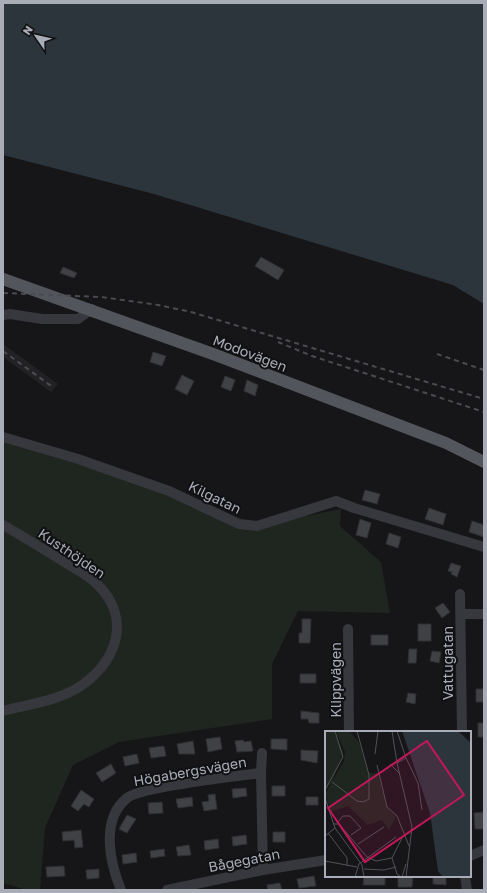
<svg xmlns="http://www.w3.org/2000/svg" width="487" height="893" font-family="'Golos Text',sans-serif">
  <rect width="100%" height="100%" fill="#161618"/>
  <path fill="#222225" d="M3,344l55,40 -7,8 -48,-35z"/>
  <path fill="#1e261f" d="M3,442l166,49 88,35 84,-17 -1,17 41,36 9,51 -92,-2 -26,53v55l-153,23 -46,23 -28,63 -5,62h-13l-24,-7z"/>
  <path fill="#2c353c" d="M3,3h481v301l-31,-19 -299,-91 -151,-39z"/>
  <path fill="#404145" stroke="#303034" d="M261,257l23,13 -6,10 -23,-14z
    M63,267l14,6 -3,5 -14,-5z
    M153,352l13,4 -4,10 -12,-4z
    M182,375l12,6 -7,14 -12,-6z
    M225,376l10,4 -4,11 -10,-4z
    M247,380l11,5 -3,11 -11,-5z
    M365,490l15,4 -3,10 -15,-4z
    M429,508l17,6 -3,11 -18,-6z
    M360,519l11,4 -4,15 -11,-3z
    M472,521l12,4v12l-15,-5z
    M389,533l12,4 -3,11 -12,-4z
    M451,563l10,3 -4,11 -6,-3 1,-2 -4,-1z
    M443,603l7,9 -8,6 -7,-10z
    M302,619h9l-1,24h-11v-10h3z
    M418,624h13v17h-13z
    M371,635h17v10h-17z
    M409,649h8l-1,14h-8z
    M432,651l9,1 -2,11 -9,-2z
    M300,674h16v9h-16z
    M476,689h8v13h-8z
    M408,693l8,1 -1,10 -9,-2z
    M301,711l18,2v10h-10l-1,-4h-7z
    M478,723h6v14h-6z
    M220,737l2,12 -14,3 -2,-13z
    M271,739h16v11l-16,-1z
    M243,740l1,2 7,-1 2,10 -16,1 -2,-11z
    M193,741l2,13h-16l-2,-10z
    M164,746l2,10 -15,2 -2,-10z
    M301,750l17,1 -1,12 -16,-3z
    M137,754l2,9 -14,3 -2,-9z
    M111,764l5,9 -14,9 -6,-9z
    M272,786h13v10h-13z
    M246,788l1,8 -14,2 -1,-9z
    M81,790l13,9 -5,8 -5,-3 -6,7 -7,-5z
    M215,794l2,15 -13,2 -2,-9 7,-1 -1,-6z
    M192,797l1,9 -15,2 -2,-9z
    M306,797h12v8h-12z
    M162,802l1,11 -14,1 -1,-11z
    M484,812v17h-9l-1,-16z
    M127,815l9,4 -9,14 -8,-4z
    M81,830l2,17 -8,1 -1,-8 -11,1 -1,-9z
    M273,832h12v10h-12z
    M246,835l1,9 -14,2 -1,-9z
    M218,839l1,9 -14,2 -1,-9z
    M189,845l2,10 -13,1 -2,-9z
    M164,849l1,7 -14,2 -1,-7z
    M136,853l1,9 -14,2 -1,-9z
    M64,866l1,10 -18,1 -1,-10z
    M99,869v9l-12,1 -1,-9z
    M314,876l2,10 -17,2 -2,-9z
    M398,876h15l-1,11h-14z
    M433,876h13v9l-13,-1z
    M364,877h21v8h-22z
    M280,883l2,7h-14l-1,-5z"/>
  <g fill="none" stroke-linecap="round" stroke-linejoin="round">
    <path stroke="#37383d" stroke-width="10" d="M3,315l7,-1 32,5h36l14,-10
      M3,437l75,22 91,32 70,33 18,2 79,-25 18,7 130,39
      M3,525c21,12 42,25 63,38 10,6 22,12 30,20 38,36 20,82 -20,106 -21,12 -50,16 -73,22
      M460,594l2,138
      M461,614h23
      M348,629l1,103
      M261,773l1,-20
      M470,856l14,-6
      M465,876l2,14
      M121,890c-11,-27 -21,-70 6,-92 13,-11 111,-22 134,-25l2,97
      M167,890l96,-20 63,-10"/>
    <path stroke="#53555c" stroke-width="12" d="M3,279l210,75 233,89 38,19"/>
    <path stroke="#4a4c52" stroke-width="2" stroke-dasharray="5 4" stroke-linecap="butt" d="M3,293l98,4 57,8 33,7 293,87
      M278,342l34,14 172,56
      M3,351l51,37
      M437,354l47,16"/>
  </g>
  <g text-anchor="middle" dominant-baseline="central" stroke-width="4" stroke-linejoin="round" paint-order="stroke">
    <g font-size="14" fill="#a8adb8" stroke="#111113">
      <text transform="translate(250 353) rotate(21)">Modovägen</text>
      <text transform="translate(215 497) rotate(26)">Kilgatan</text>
      <text transform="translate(72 553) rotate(34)">Kusthöjden</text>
      <text transform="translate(447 663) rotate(-90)">Vattugatan</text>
      <text transform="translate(335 680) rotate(-90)">Klippvägen</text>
      <text transform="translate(190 771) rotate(-10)">Högabergsvägen</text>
      <text transform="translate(244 860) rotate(-11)">Bågegatan</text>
    </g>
  </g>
  <g transform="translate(325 731)">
    <rect width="146" height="146" fill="#161618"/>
    <path d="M0,0h10l8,22 -11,29 -7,8zM11,0h13l10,11 9,31h10l9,34 9,10 -7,13 -7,-10 -14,5 -20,-19 -17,6 -6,-18 19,-33 1,-9z" fill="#1e261f"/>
    <path d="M77,0h56l13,12v134h-28l-5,-6 -8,-58z" fill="#2c353c"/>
    <path fill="none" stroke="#505258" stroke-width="1" d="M67,0l5,32 15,64 -6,50M50,23l3,-23M81,27l12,25 4,27M72,32l9,-5 -9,-27M65,33l10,10M52,34l10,42 10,9 12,30M7,51l25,19 6,1 6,-3v-24l-12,-44M0,59l18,-33 -8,-26M0,67l10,30 27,37 2,12M12,92l6,-7h7l11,12 -10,7M9,93h5l28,33 9,4 16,-3 11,-22M3,102l19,25v8M0,105l10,-8M33,113l26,-17M67,127l5,16 4,3M0,130l32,6M39,138l20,1 12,-3M30,146l4,-13 37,-27M77,146l4,-13"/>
    <path fill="#c2185b" fill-opacity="0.15" stroke="#c2185b" stroke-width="2" d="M102,10l37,54 -99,67 -37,-54z"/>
    <rect width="146" height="146" fill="none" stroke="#a8adb8" stroke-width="2"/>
  </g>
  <rect width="487" height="893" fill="none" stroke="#a8adb8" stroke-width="8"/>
  <g transform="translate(36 36) rotate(304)" stroke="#111113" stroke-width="3" paint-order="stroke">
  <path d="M0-3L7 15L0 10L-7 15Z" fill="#a8adb8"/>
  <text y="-6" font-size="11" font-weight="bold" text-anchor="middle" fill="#a8adb8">N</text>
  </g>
</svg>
